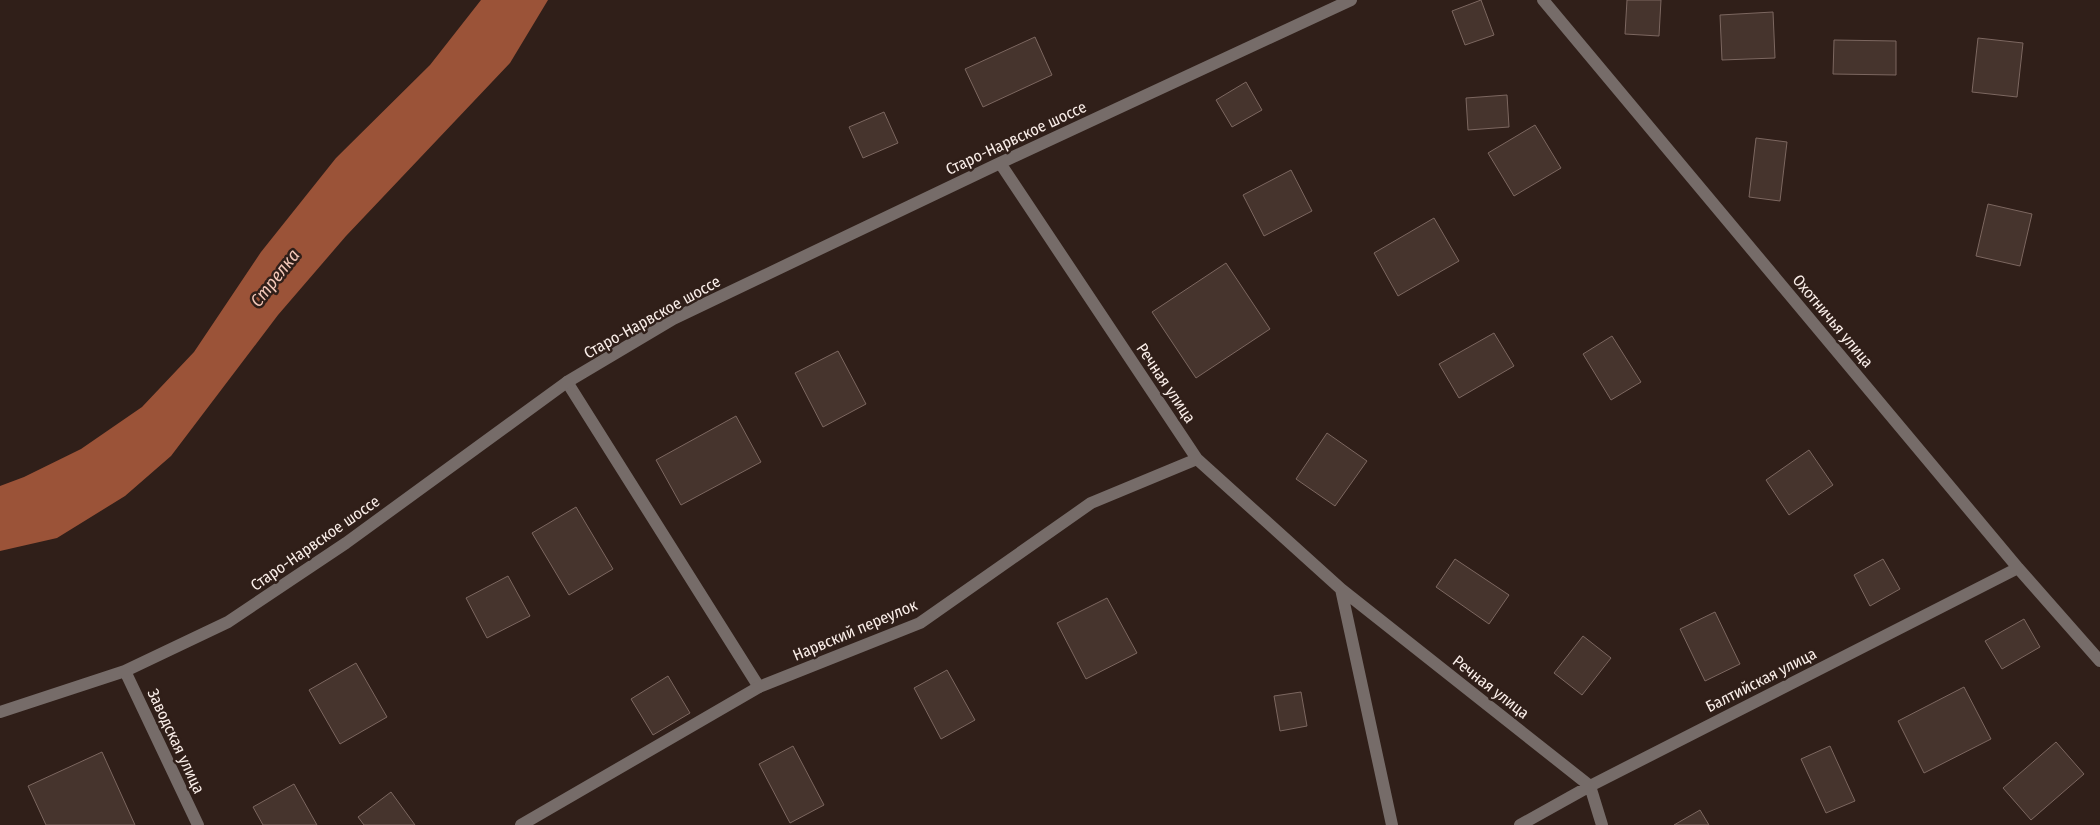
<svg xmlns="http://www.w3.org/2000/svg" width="2100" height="825" font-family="'Fira Sans Condensed',sans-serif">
  <rect width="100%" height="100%" fill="#301f19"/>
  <path fill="#9b5338" d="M481,0h67l-38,63 -164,173 -68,79 -107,141 -46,40 -68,42 -57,13v-65l24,-9 57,-28 61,-42 52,-55 67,-100 75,-94 94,-93z"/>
  <path fill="#46342d" stroke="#7c6760" d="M1481,0l13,35 -29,10 -13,-34z
    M1627,0h34l-2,36 -34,-2z
    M1773,12l2,46 -53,2 -2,-45z
    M1035,37l17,38 -69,32 -18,-38z
    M1978,38l45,5 -6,54 -45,-5z
    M1834,40l62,1v34l-63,-1z
    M1246,82l16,28 -30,17 -16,-27z
    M1507,95l2,32 -41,3 -2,-32z
    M884,112l14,31 -35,15 -14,-31z
    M1535,125l26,43 -47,28 -26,-43z
    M1756,138l31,4 -7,59 -31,-4z
    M1291,170l21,41 -48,25 -21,-41z
    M1988,204l44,10 -12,52 -44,-10z
    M1434,218l25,43 -61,35 -24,-43z
    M1226,263l44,66 -74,49 -44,-66z
    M1494,333l20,33 -55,32 -20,-34z
    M1612,336l29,46 -30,18 -28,-46z
    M838,351l28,53 -43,23 -28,-54z
    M736,416l25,46 -80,43 -25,-45z
    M1327,433l40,28 -32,45 -39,-27z
    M1809,450l24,35 -44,30 -23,-35z
    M576,507l37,62 -44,26 -37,-62z
    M1455,559l54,36 -20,29 -53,-37z
    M1883,559l17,30 -30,17 -16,-31z
    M508,576l22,40 -43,22 -21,-40z
    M1107,598l30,55 -51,26 -29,-56z
    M1715,612l25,52 -35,17 -25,-52z
    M2024,619l16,28 -38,22 -17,-28z
    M1583,636l28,22 -29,37 -28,-22z
    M356,663l31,54 -47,27 -31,-54z
    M947,670l28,50 -34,19 -27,-51z
    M668,676l22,37 -37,22 -22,-36z
    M1964,687l27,52 -67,34 -26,-52z
    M1301,692l6,34 -27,5 -6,-35z
    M2056,742l28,32 -53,46 -28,-32z
    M793,746l31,59 -34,18 -31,-59z
    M1830,746l25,55 -29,12 -25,-54z
    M102,752l33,73h-89l-18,-39z
    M294,784l23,41h-54l-10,-18z
    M391,792l24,33h-51l-6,-8z
    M1700,810l9,15h-35z"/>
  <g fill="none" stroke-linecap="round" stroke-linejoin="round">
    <path stroke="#766c69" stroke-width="12" d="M567,382l192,305"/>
    <path stroke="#766c69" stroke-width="12" d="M1543,0l475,568 82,93
      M1000,163l197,296 144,130 249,197 12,39
      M1341,589l51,236
      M125,671l73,154
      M0,712l125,-41 103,-49 118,-79 221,-161 106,-63 327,-156 351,-163
      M521,825l238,-138 161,-64 171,-120 106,-44
      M1520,825l70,-39 428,-218"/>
  </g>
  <g text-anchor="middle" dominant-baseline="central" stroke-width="5" stroke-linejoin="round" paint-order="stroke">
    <g font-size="16" fill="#faeee9" stroke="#301f19">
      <text transform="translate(1016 138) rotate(-25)">Старо-Нарвское шоссе</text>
      <text transform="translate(652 317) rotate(-29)">Старо-Нарвское шоссе</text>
      <text transform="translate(1833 321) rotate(50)">Охотничья улица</text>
      <text transform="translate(1166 383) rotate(56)">Речная улица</text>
      <text transform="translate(315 543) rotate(-35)">Старо-Нарвское шоссе</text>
      <text transform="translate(855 630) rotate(-23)">Нарвский переулок</text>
      <text transform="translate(1761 680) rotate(-27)">Балтийская улица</text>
      <text transform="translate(1491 687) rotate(38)">Речная улица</text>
      <text transform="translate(176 741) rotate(65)">Заводская улица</text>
    </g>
    <g font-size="18" font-style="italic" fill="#f1c6b7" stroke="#301f19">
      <text transform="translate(275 278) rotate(-52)">Стрелка</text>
    </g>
  </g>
</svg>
